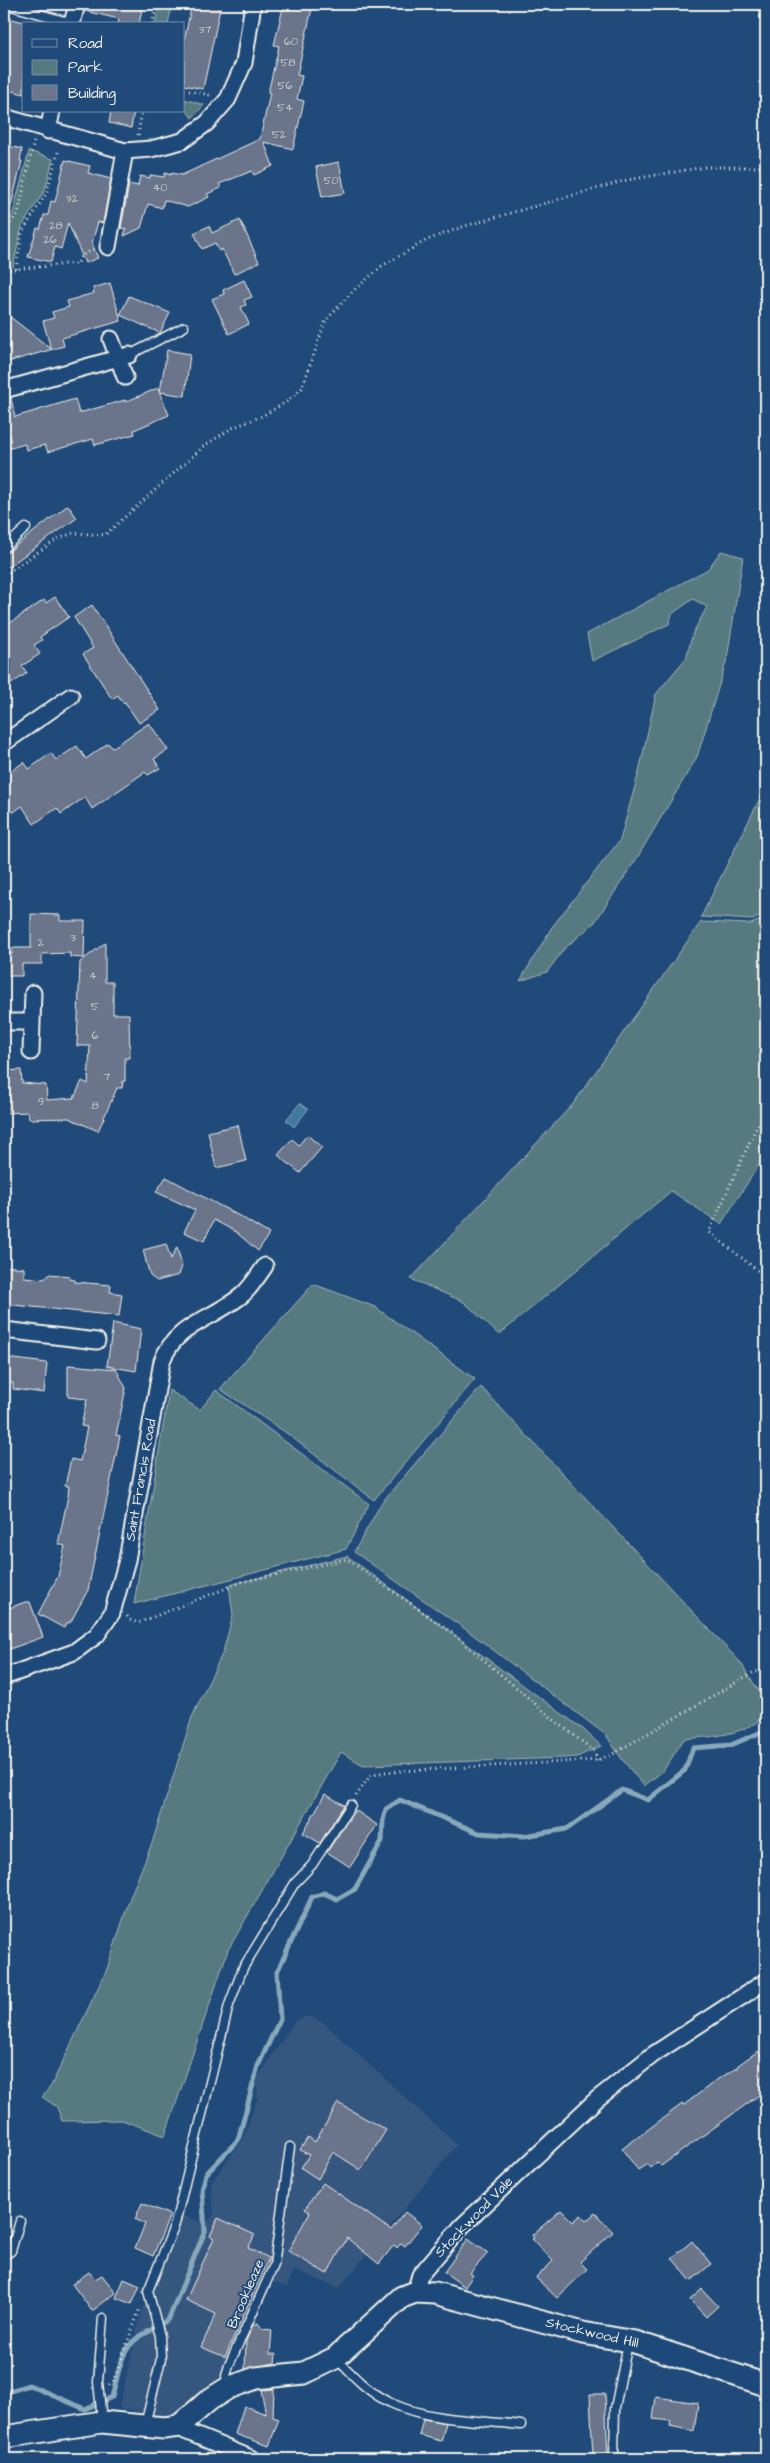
<svg xmlns="http://www.w3.org/2000/svg" width="770" height="2463" font-family="'Architects Daughter',sans-serif">
  <rect width="100%" height="100%" fill="#1f4a7a"/>
  <filter id="ink" filterUnits="userSpaceOnUse"><feTurbulence type="fractalNoise" baseFrequency=".02" numOctaves="2"/><feDisplacementMap in="SourceGraphic" scale="10" xChannelSelector="R" yChannelSelector="G"/><feConvolveMatrix kernelMatrix="1 2 1 2 8 2 1 2 1" color-interpolation-filters="sRGB"/></filter>
  <g filter="url(#ink)">
    <path fill="#36577f" d="M304,2017h9l11,6 133,122 -118,143 -45,-18 -7,17 -24,-9 -32,81 -24,37 -38,21 -50,-9 22,-96 39,-98 25,10 9,-9 -3,-32 31,-42 15,-41v-21l37,-57z"/>
    <path fill="#567a80" stroke="#a5b6b4" d="M159,4h13l-4,20h-13z
      M184,99l20,6 -12,13 -8,-11z
      M29,151l24,8 -8,31 -23,36 -9,41h-9v-34l8,-17z
      M721,551l22,6 -16,102 -30,98 -60,101 -42,64 -31,27 -17,23 -27,9 32,-54 68,-87 19,-68 17,-78 30,-36 7,-25 14,-26 -14,-8 -21,15 -3,10 -77,37 -5,-27 121,-65z
      M766,786v127l-13,7 -52,-3z
      M766,918v236l-45,70 -50,-33 -172,144 -35,-33 -53,-23 162,-175 128,-182 50,2z
      M313,1284l62,23 100,72 -101,121 -89,-68 -65,-43z
      M481,1387l259,275 26,40v14c-27,20 -49,20 -82,23l-21,32 -19,15 -23,-28 -15,-23 -138,-104 -114,-79 28,-50z
      M169,1390l31,20 16,-20 153,114 -23,45 -212,55z
      M347,1556l237,174 17,16 -24,11 -13,1 -201,7 -22,-13 -113,198 -63,186 -43,-16 -60,1 -5,-14 -15,-10 9,-11 56,-117 24,-74 21,-52 40,-126 31,-65 10,-37 -4,-30z"/>
    <path fill="#42799d" stroke="#89a9bb" d="M300,1103l8,6 -14,18 -8,-7z"/>
    <g fill="none" stroke-linecap="round" stroke-linejoin="round">
      <path stroke="#89a9bb" stroke-width="5" d="M4,2393l25,-8 56,24 27,-12c6,-20 8,-49 27,-60 11,-7 21,-10 30,-19l36,-87 -3,-41 4,-16 32,-34 20,-74 22,-47 -3,-47 35,-75 12,-4 13,6 18,-10 27,-48 1,-21 3,-11 14,-9 79,33 45,3 43,-7 55,-39 26,10 37,-30 8,-22 38,-3 35,-15"/>
    </g>
    <path fill="#6b758b" stroke="#f4f1e8" d="M86,4h57l-4,20h-21l1,-5 -34,-8z
      M192,4h29l-18,85 -19,-4v-44z
      M284,4h29l-16,71 5,1 -5,23 7,2 -11,48 -29,-7 9,24 -19,9 -2,-4 -33,13 2,4 -14,6 2,3 -21,10 -24,-7 -2,8 -14,-4 -7,24 -17,8 2,-7 -5,-1 8,-44 9,2 2,-10 10,2v-3l14,2 1,-4 6,2v-2l11,2 78,-36 10,-46h-2l11,-47 -5,-1z
      M4,17l20,5v72l-20,-5z
      M111,111h23l-3,17 -22,-5z
      M4,145l18,4 -2,12h2l-13,53 -5,-1z
      M65,160l25,6 -2,7 23,6 -8,44 -5,-1 -6,21 6,15 -13,5 -17,-40 -7,26 -6,-2 -4,15 -23,-5 9,-29 3,1 4,-14h4l3,-14 4,1z
      M339,162l6,31 -23,4 -6,-30z
      M240,220l19,42 -25,12 -12,-25 -3,2 -4,-8 -13,6 -8,-16 15,-7 3,7z
      M244,280l8,17 -8,3 2,5 -5,2 8,17 -20,10 -17,-35 12,-5 -1,-4z
      M110,283l11,38 -59,17 2,8 -60,17v-26l6,-2 -6,-23 47,37 -8,-28 11,-3 -2,-6 17,-5 -2,-6 27,-8 -1,-5z
      M129,296l41,17 -10,20 -40,-18z
      M167,350l23,4 -5,42 -25,-4z
      M158,388l11,27 -35,15 1,4 -40,11 -2,-6 -45,13 -3,-7 -19,5 -1,-6 -21,6v-51l7,-1 4,19 60,-18 4,14 46,-13v2z
      M68,505l9,13 -72,51 -1,-14z
      M55,597l14,20 -29,20 2,3 -8,5 6,9 -18,12 5,7 -23,16v-62l40,-27 2,3z
      M92,605l68,105 -21,13 -14,-21 -2,1 -5,-8 -6,4 -29,-45 10,-6 -19,-31z
      M149,723l19,27 -14,9 6,9 -12,7 -3,-3 -53,37 -7,-12 -24,17 -4,-6 -23,16 -12,-18 -8,6 -10,-2v-34l20,-14 5,7 22,-16 5,7 21,-14 9,13 22,-16 4,5z
      M31,914l29,1v6h25l-1,37 -14,-1v-4l-28,1v10h-20v12h-18v-22h8v-6h19z
      M105,943v39h8v32h16l1,44h-5v23h-2l-1,7h-5l-19,43 -29,-13 -40,1 -1,-7 -24,1v-42l17,-1 1,13 24,2 1,15 27,-2 8,-17 6,3 2,-38h-13l3,-84z
      M238,1125l8,36 -30,7 -8,-36z
      M307,1135l15,12 -22,26 -22,-18 14,-16 7,6z
      M166,1177l77,41 26,16 -11,17 -22,-19 -22,-12 -10,21 -20,-9 11,-22 -39,-18z
      M166,1244l5,15 6,-12 5,19 -3,9 -22,6 -7,-5 -7,-26z
      M4,1266l20,2v9l20,2 6,-5 20,2 -1,3 6,1v2l36,3 -1,7 12,2 -3,22 -115,-12z
      M113,1323l28,6 -5,42 -29,-5z
      M6,1358l41,5 -3,30 -31,-4v-6h-9v-22h2z
      M68,1365l48,4 10,19 -10,47 4,1 -32,154 -18,33 -2,-1 -4,6 -26,-14 20,-38 7,-30 -7,-2 10,-48 1,-10h-4l6,-27 9,2 7,-34 -6,-1 6,-27 -19,-2z
      M25,1602h5l13,35 -36,13 -3,-9v-31z
      M325,1794l19,11 -24,38 -17,-10z
      M355,1810l22,15 -27,42 -23,-15z
      M758,2051l8,11v28l-105,76 -4,-4 -7,6 -3,-4 -9,6 -16,-21 60,-45 2,1 34,-26 21,-12 -2,-1z
      M338,2103l48,27 -25,40 -28,-18 -15,27 -17,-11 8,-13 -9,-5 8,-13 7,5z
      M323,2183l68,47 14,-18 17,13 -17,21 -4,-3 -4,5 -3,-3 -15,19 -32,-26 -20,36 -39,-23 22,-39 -5,-3z
      M142,2203l28,12 -17,41 -18,-8 10,-24 -10,-5z
      M561,2210l12,12 8,-7 5,6 9,-8 18,19 -33,30 7,7 -30,29 -21,-20 17,-17 -21,-22 2,-1 -2,-3z
      M218,2218l37,17 -7,13 21,10 -44,99 -24,-10 15,-33 -30,-14 28,-62 -4,-2z
      M468,2239l20,14 -18,20 3,2 -8,12 -21,-15z
      M692,2241l19,23 -20,17 -19,-23z
      M89,2272l6,7 7,-4 14,18 -24,18 -20,-27z
      M124,2279l16,7 -8,18 -16,-6z
      M702,2289l16,17 -12,11 -16,-17z
      M258,2323l4,6 10,1 -2,24h6l-1,9 -30,6 1,-28 7,-16z
      M274,2389l-1,28 6,2 -10,27 -34,-12 9,-28 22,8 -5,-24z
      M590,2394h15l3,64 -15,1z
      M656,2397l42,6 -4,28 -24,-5 1,-5 -18,-2z
      M423,2419l23,4 -5,18 -22,-6z"/>
    <g fill="none" stroke-linecap="round" stroke-linejoin="round">
      <g stroke="#f4f1e8" stroke-width="11">
        <path id="lane" d="M4,4l68,19
          M129,355l55,-28
          M4,548l22,-20
          M4,2256l7,-5 9,-30
          M337,2359c16,17 34,36 56,45 39,17 86,16 128,21
          M228,2386l-2,-10 3,-11 45,-100 16,-118
          M102,2420l-4,-38 5,-64
          M145,2425l16,-66 -1,-23 -12,-45 27,-67 54,-219 14,-37 52,-85 17,-18 39,-60
          M614,2459l1,-51 13,-65"/>
      </g>
      <g stroke="#f4f1e8" stroke-width="19">
        <path id="street" d="M72,24l5,-20
          M4,117l121,34 26,-2 31,-8 25,-18 21,-24 16,-36 9,-59
          M48,131l4,-20
          M108,247l17,-96
          M111,339l14,38
          M4,390l125,-35
          M4,743l67,-47
          M4,1022h27
          M31,1052l2,-59
          M4,1330l93,11
          M4,1677l70,-25 23,-17 15,-22 15,-53 35,-199c14,-37 49,-41 79,-65 9,-7 17,-20 24,-30
          M415,2292l5,-17 42,-49 135,-127 57,-45 112,-73
          M179,2426l6,5 68,28"/>
      </g>
      <g stroke="#f4f1e8" stroke-width="25">
        <path id="secondary" d="M4,2437l98,-15 62,6 15,-2 30,-26 19,-12 28,-10 48,-5 31,-15 67,-61 13,-5 20,1 148,40 52,9 131,43"/>
      </g>
      <path stroke="#f4f1e8" stroke-width="3" stroke-dasharray="1 4" stroke-linecap="butt" d="M152,24l5,-20
        M184,90l26,5
        M138,135l4,-24
        M4,231l14,-17 16,-73
        M16,269l6,-37 24,-38 13,-45
        M4,270l74,-7 3,-7 13,-7
        M4,575l52,-35 17,-7 32,2 99,-89 28,-18 30,-12 26,-15 14,-13 24,-68 27,-29 29,-25 45,-26 38,-14 162,-46 78,-13h54l7,-2
        M766,1111l-11,19 -46,102 57,45
        M127,1616l3,4 8,3 104,-41 105,-23 104,73 102,87 41,32 4,9
        M356,1796l14,-20 14,-4 214,-12 13,-5 143,-83 12,-1
        M109,2385l4,-3 27,-74"/>
      <use href="#lane" stroke="#1f4a7a" stroke-width="8"/>
      <use href="#street" stroke="#1f4a7a" stroke-width="15"/>
      <use href="#secondary" stroke="#1f4a7a" stroke-width="21"/>
    </g>
  </g>
  <g text-anchor="middle" dominant-baseline="central" stroke-width="4" stroke-linejoin="round" paint-order="stroke">
    <g font-size="11" fill="#d2d2d1">
      <text x="205" y="29">37</text>
      <text x="291" y="41">60</text>
      <text x="288" y="62">58</text>
      <text x="285" y="85">56</text>
      <text x="285" y="107">54</text>
      <text x="279" y="134">52</text>
      <text x="331" y="180">50</text>
      <text x="160" y="187">40</text>
      <text x="72" y="198">32</text>
      <text x="56" y="225">28</text>
      <text x="50" y="239">26</text>
      <text x="73" y="937">3</text>
      <text x="41" y="942">2</text>
      <text x="93" y="975">4</text>
      <text x="95" y="1006">5</text>
      <text x="95" y="1035">6</text>
      <text x="107" y="1076">7</text>
      <text x="41" y="1101">9</text>
      <text x="95" y="1105">8</text>
    </g>
    <g font-size="14" fill="#f4f1e8" stroke="#1f4a7a">
      <text transform="translate(141 1480) rotate(-80)">Saint Francis Road</text>
      <text transform="translate(474 2217) rotate(-46)">Stockwood Vale</text>
      <text transform="translate(246 2294) rotate(-67)">Brookleaze</text>
      <text transform="translate(592 2333) rotate(13)">Stockwood Hill</text>
    </g>
  </g>
  <rect width="770" height="2463" fill="none" stroke="#1f4a7a" stroke-width="20"/>
  <rect x="10" y="10" width="750" height="2443" fill="none" stroke="#f4f1e8" stroke-width="2" filter="url(#ink)"/>
  <rect x="22" y="22" width="162" height="90" fill="#1f4a7a" stroke="#748da6"/>
  <rect x="32" y="39" width="25" height="8" fill="#1f4a7a" stroke="#748da6"/>
  <text x="68" y="48" font-size="15" fill="#f4f1e8">Road</text>
  <rect x="32" y="60" width="25" height="15" fill="#567a80" stroke="#748da6"/>
  <text x="68" y="72" font-size="15" fill="#f4f1e8">Park</text>
  <rect x="32" y="85" width="25" height="15" fill="#6b758b" stroke="#748da6"/>
  <text x="68" y="98" font-size="15" fill="#f4f1e8">Building</text>
</svg>
